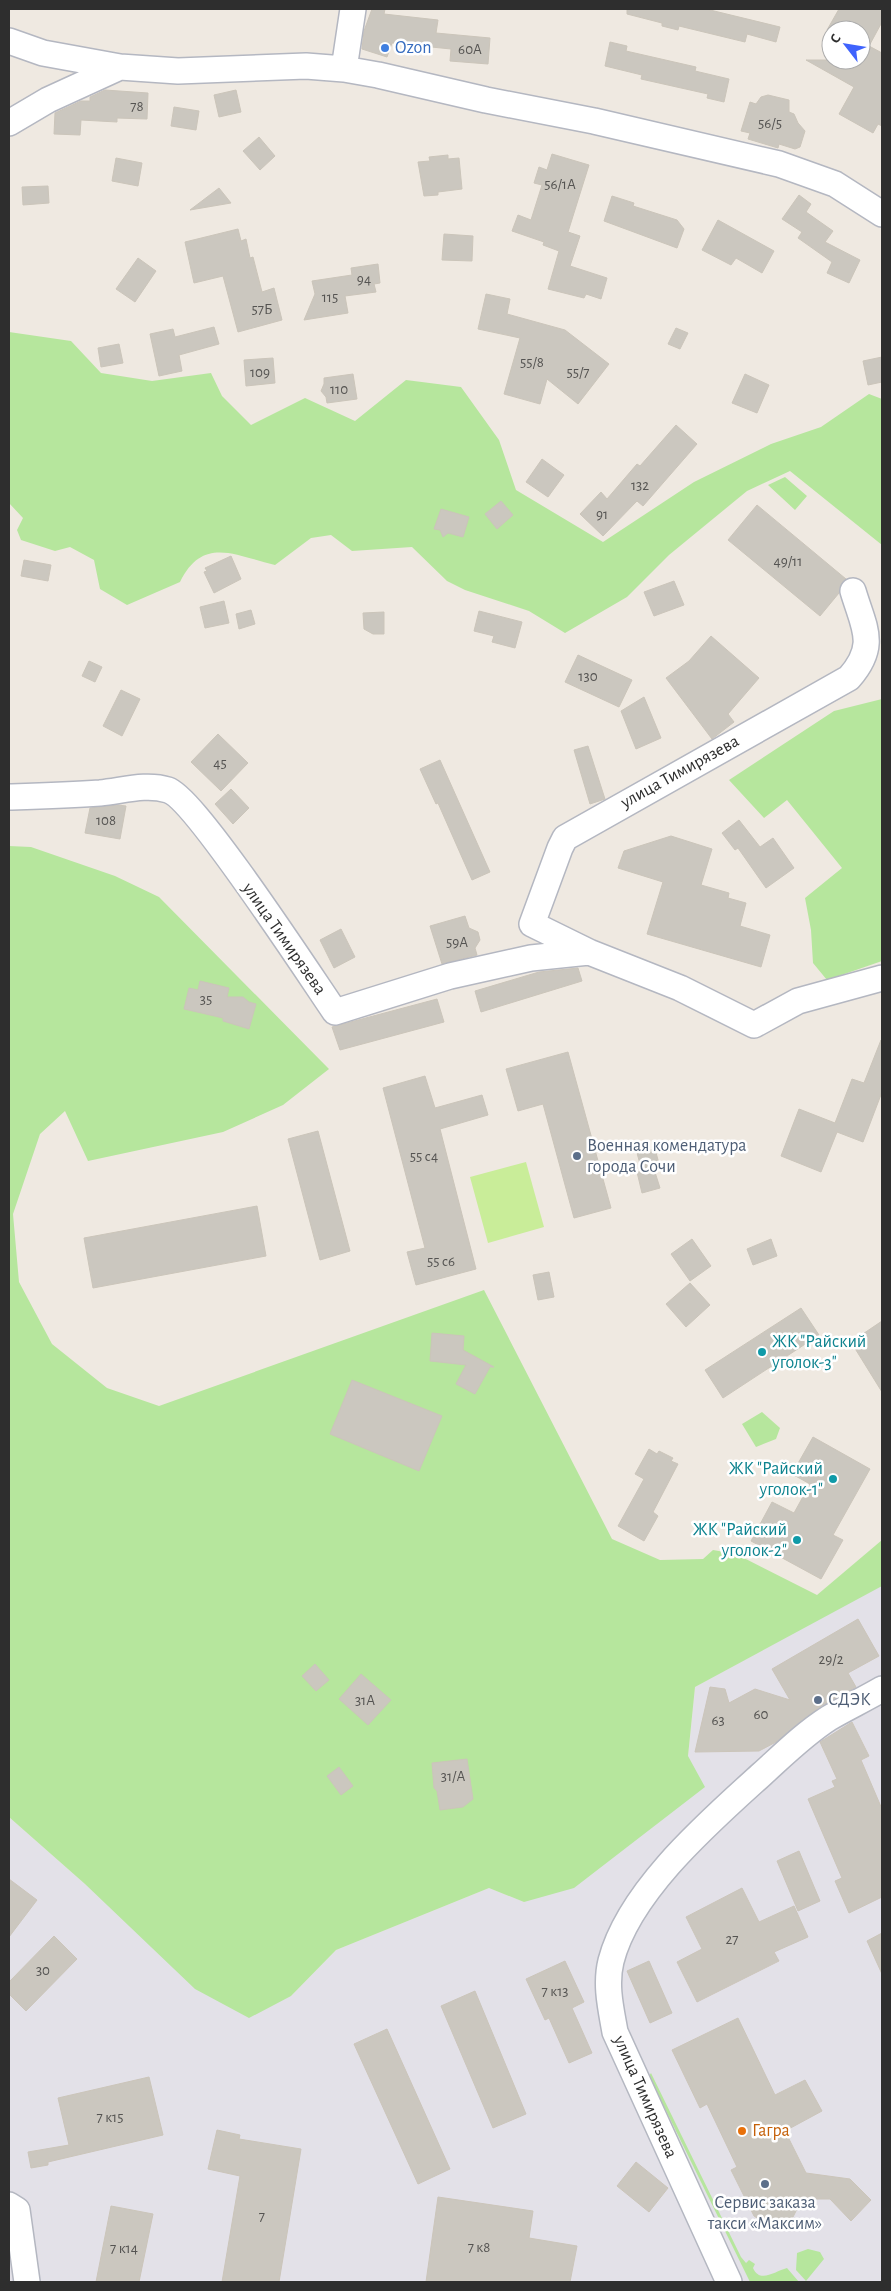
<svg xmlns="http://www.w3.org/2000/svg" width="891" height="2291" font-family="'Alegreya Sans',sans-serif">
  <rect width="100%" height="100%" fill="#efe9e1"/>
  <path fill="#e3e1e8" d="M879,1586h3v696h-873v-465l76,67 206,112 45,-46 153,-62 35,14 164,-145 7,-70z"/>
  <path fill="#b6e69d" d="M9,332l62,9 30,32 51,8 59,-8 11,23 29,29 54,-27 50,23 51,-41 55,7 38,53 17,50 87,52 91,-60 77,-38 50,-17 48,-33 13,5v146l-92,-74 -43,20 -78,64 -42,42 -62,36 -36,-22 -64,-21 -18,-9 -35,-34 -60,4 -21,-16 -20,3 -36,27c-39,-9 -72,-30 -95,17l-53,23 -27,-16 -6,-29 -24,-13 -15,4 -34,-11 -4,-10 6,-12 -14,-15z
    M785,477l22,19 -12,14 -27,-25z
    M882,699v262l-55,19 -14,-17 -2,-33 -6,-32 37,-30 -55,-68 -23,18 -35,-38 105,-69z
    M9,846l22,1 84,29 44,21 170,172 -46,36 -60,27 -135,29 -23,-50 -25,23 -27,80 6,68 33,62 55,44 52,18 325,-116 128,249 48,21 43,-1 10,-9 23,4 81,41 65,-55v46l-187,101 -7,69 17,31 -131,101 -50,14 -35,-14 -153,62 -45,46 -42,22 -54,-29 -110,-105 -76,-67z
    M762,1412l18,16 -4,11 -20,8 -14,-23z
    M651,2073l90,184 5,6 3,-3 6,4 -2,4c7,16 22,3 34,0l12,14h-49l-101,-206z
    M808,2249l12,3 4,7 -18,22 -10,-11 1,-17z"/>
  <path fill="#c9ed99" d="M526,1162l18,65 -56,16 -18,-66z"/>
  <path fill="#cbc7bf" stroke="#cbc5ba" d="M372,9h13l-1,5 54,6 -2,13 54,5 -2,26 -38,-3 1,-12 -59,-6 -5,14 -25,-8 2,-18z
    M627,9h79l74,18 -4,15 -29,-8 -2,8 -66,-16 -1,4 -16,-4v-3l-35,-9z
    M839,9h43v13l-13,24 13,7v73l-4,-2 -5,9 -34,-19 15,-27 -48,-27h55v-30h-34z
    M610,42l17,4 -1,5 70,16 -1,4 34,8 -5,23 -17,-4 1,-4 -67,-15 1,-4 -37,-9z
    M105,90l43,3 -1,26 -30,-1v4l-36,-2 -1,15 -26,-1 1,-21 26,-12h9v-4z
    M236,90l5,22 -22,5 -5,-22z
    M768,95l21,5v12l5,2 4,9 7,8 -5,16 -5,2 -16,-5 -1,4 -30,-9 2,-6 -9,-2 9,-29 6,2 5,-7z
    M174,107l25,4 -3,19 -25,-4z
    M259,137l16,19 -15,14 -17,-19z
    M552,154l37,11 -21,67 12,4 -10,30 37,12 -6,21 -15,-5 -2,4 -36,-9 11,-38 -16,-6 1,-3 -32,-11 6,-16 13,5 11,-35 -8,-2 5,-16 8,3z
    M448,155v4l11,-1 3,31 -24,3v3l-14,1 -6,-34 12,-1 -1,-4z
    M116,158l26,5 -4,23 -26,-5z
    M48,186l1,17 -26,2 -1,-18z
    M219,188l12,15 -41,7z
    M799,195l12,9 -5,8 27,19 -8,11 35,18 -11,23 -22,-10 5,-11 -34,-24 4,-6 -20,-13z
    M612,196l22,7 -1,3 44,14 7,9 -7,19 -73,-27z
    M718,220l56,31 -12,22 -26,-15 -5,7 -29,-15z
    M238,229l3,12 5,-2 4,19 3,-1 9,35 12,-4 8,32 -44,12 -15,-56 -29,7 -9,-41z
    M444,234l29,2 -1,25 -30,-1z
    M138,258l18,13 -21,31 -19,-13z
    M378,264l2,19 -6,1 2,8 -31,4 3,17 -44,7 11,-26 -3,-13 40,-6 -1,-7z
    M486,294l24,5 -3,15 58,16 44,34 -31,40 -31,-25 -7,25 -36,-10 16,-56 -42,-9z
    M214,327l5,17 -40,11 3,16 -23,5 -9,-42 23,-5 2,8z
    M676,328l12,5 -8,16 -12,-5z
    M119,344l4,19 -22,4 -3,-19z
    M882,357v25l-14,3 -5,-24z
    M273,358l2,25 -29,3 -2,-26z
    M353,374l4,25 -30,4 -1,-6 -5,-6 3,-7v-6z
    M745,374l24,11 -12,28 -25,-10z
    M676,425l21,19 -54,62 -6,-5 -34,35 -23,-22 21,-22 6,7 30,-35 3,2z
    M542,459l22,16 -16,22 -22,-15z
    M501,501l12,14 -16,14 -12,-15z
    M757,505l89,74 -4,3 -3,11 -19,23 -92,-76z
    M441,509l28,8 -6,20 -15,-4 -5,4 -3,-7 -6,-1z
    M231,556l10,23 -27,14 -10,-21 3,-1 -2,-3z
    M24,560l27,5 -3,16 -27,-5z
    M674,581l10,24 -30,11 -10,-24z
    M224,601l5,22 -24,5 -5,-21z
    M251,610l4,14 -16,5 -3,-15z
    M479,611l43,11 -7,26 -23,-6 2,-6 -20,-5z
    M384,612v22h-11l-9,-5 -1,-16z
    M711,636l48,42 -31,36 6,8 -22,17 -46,-61 23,-17z
    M578,655l54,25 -13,27 -54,-25z
    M89,661l13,6 -7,15 -13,-6z
    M121,690l19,9 -18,37 -19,-10z
    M644,697l17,41 -25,11 -15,-38z
    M218,734l30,29 -27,28 -30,-29z
    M588,746l17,53 -15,5 -16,-54z
    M440,760l50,112 -18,8 -34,-77 -2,1 -16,-35z
    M231,789l18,19 -16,16 -18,-20z
    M118,805l8,1 -6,33 -35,-6 5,-25z
    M739,820l21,27 13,-9 21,30 -28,20 -28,-40 -3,2 -13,-17z
    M671,836l41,13 -11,36 28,8 -1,5 18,5 -6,23 30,9 -9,32 -114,-33 16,-52 -45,-14 6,-17z
    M465,916l4,12 9,4 2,8 -5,8 2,7 -35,9 -12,-38z
    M341,929l14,28 -21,11 -14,-28z
    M578,968l4,13 -101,31 -6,-21 64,-19z
    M200,981l29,7 -2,9h16l6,5 7,2 -7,25 -26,-8v-3l-39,-9 5,-21 9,2z
    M437,999l7,23 -104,28 -8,-23z
    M881,1040l1,52 -19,50 -26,-10 -16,40 -40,-16 18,-47 36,14 17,-44 12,4z
    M568,1052l43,156 -37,10 -31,-114 -25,7 -12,-42z
    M425,1076l10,32 47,-13 6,20 -48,14 36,140 -60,16 -9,-33 18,-4 -42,-160z
    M318,1131l32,120 -30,9 -32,-121z
    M655,1149l5,18 -6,2 6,19 -18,5 -5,-21 5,-1 -5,-18z
    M257,1206l9,50 -173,32 -9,-50z
    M692,1239l19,27 -21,15 -19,-27z
    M771,1239l6,17 -24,9 -6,-16z
    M549,1272l5,25 -16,3 -5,-25z
    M690,1283l20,22 -24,22 -20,-23z
    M801,1308l18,27 -96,63 -18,-28z
    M882,1321v71l-31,-50z
    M432,1333l32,3 -1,14 31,17h-4l-15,27 -19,-10 10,-19 -36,-4z
    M352,1380l90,36 -23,55 -89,-37z
    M813,1437l57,32 -37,66 10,5 -22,39 -70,-38 21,-39 22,11 16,-29 -18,-10z
    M649,1449l8,5 2,-3 14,7 -2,3 7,3 -25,48 5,4 -14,25 -26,-15 26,-47 -9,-5z
    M858,1619l21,37 -31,17 8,14 -35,19 -45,36 -17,9 -64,1 15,-65 15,2 4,14 26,-14 35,11 -18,-31z
    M315,1664l14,16 -13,11 -14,-15z
    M361,1674l30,26 -23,25 -29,-26z
    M852,1722l17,34 -8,4 21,49v88l-33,16 -14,-32 7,-3 -34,-79 27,-12 -3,-6 5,-2 -17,-37z
    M467,1759l6,40 -10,8 -23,3 -3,-19 -3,-3 -2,-25z
    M339,1767l14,19 -12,9 -14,-19z
    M799,1851l21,50 -22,10 -21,-50z
    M9,1879l28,21 -28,37z
    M742,1888l17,34 35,-16 14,31 -34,15 5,9 -82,41 -20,-40 25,-13 -16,-32z
    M882,1933v41l-15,-33z
    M54,1936l23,23 -51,52 -17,-17v-12z
    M565,1961l19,41 -12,6 20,45 -23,10 -20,-45 -4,2 -19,-41z
    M649,1961l23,52 -22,10 -23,-52z
    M475,1991l51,123 -33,14 -52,-122z
    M738,2018l37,77 30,-15 17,31 -37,20 21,42 44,6 21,21 -20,21 -21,-22h-28l-9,18 -16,9 -9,-1 -14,-9 -23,-46 6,-3 -30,-63 -7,4 -28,-58z
    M387,2029l63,140 -32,15 -64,-140z
    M149,2077l14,58 -115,27v3l-17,3 -3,-16 41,-7 -11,-47z
    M217,2130l23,5 -1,4 62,10 -22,133h-57l18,-106 -32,-7z
    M636,2162l32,26 -19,24 -32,-26z
    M438,2197l95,14 -4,27 48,8 -7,36h-144z
    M111,2206l42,8 -14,68h-43z"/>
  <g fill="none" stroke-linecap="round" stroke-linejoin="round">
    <g stroke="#b4b7c1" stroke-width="28">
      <path id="minor" d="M9,41l34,12 77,14 58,4 128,-5 38,3 34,6 108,25 108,21 185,43 56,20 47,30
        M344,69l9,-60
        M9,123l39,-23 72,-33
        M9,797c30,-1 61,-2 91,-4 22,-2 46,-10 68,-3 27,9 143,187 167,222l115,-36 81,-18 58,-6 91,36 74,37 44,-24 84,-23
        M589,952l-57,-28 28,-76 5,-10 284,-160c29,-33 15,-50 4,-87
        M9,2205l8,5 10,72
        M729,2282l-114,-250c-4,-23 -10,-47 -4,-71 18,-70 98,-139 151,-187 21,-19 42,-40 67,-56 17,-10 36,-19 53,-29"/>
    </g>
    <use href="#minor" stroke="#fff" stroke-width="25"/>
  </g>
  <circle fill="#3f7fe0" stroke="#fff" stroke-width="2" cx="385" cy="48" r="5"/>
  <g fill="#5c6f8a" stroke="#fff" stroke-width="2">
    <circle cx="577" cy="1156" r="5"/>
    <circle cx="818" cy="1700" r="5"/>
    <circle cx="765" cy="2184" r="5"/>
  </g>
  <g fill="#0f9aa8" stroke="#fff" stroke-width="2">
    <circle cx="762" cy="1352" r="5"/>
    <circle cx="833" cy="1479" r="5"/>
    <circle cx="797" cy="1540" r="5"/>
  </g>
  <circle fill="#e8710a" stroke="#fff" stroke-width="2" cx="742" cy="2131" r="5"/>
  <g text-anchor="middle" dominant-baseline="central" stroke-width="5" stroke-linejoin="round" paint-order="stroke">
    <g font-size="15" fill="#555452">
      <text x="470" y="49">60А</text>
      <text x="137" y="106">78</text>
      <text x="770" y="123">56/5</text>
      <text x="560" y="184">56/1А</text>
      <text x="364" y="279">94</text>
      <text x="330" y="297">115</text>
      <text x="262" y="309">57Б</text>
      <text x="532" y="362">55/8</text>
      <text x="260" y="372">109</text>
      <text x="578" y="372">55/7</text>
      <text x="339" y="389">110</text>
      <text x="640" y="485">132</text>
      <text x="602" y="514">91</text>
      <text x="788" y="561">49/11</text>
      <text x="588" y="676">130</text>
      <text x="220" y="763">45</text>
      <text x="106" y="820">108</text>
      <text x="457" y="942">59А</text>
      <text x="206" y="999">35</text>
      <text x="424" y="1156">55 с4</text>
      <text x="441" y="1261">55 с6</text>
      <text x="831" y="1659">29/2</text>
      <text x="365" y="1700">31А</text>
      <text x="761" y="1714">60</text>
      <text x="718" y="1720">63</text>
      <text x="453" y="1776">31/А</text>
      <text x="732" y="1939">27</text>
      <text x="43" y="1970">30</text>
      <text x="555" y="1991">7 к13</text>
      <text x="110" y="2117">7 к15</text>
      <text x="262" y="2216">7</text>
      <text x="479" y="2247">7 к8</text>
      <text x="124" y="2248">7 к14</text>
    </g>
    <g font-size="18" fill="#366cbe" stroke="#fff" text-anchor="start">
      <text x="395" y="48">Ozon</text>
    </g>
    <g font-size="18" fill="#2e2e2e" stroke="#fff">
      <text transform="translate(680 772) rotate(-29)">улица Тимирязева</text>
      <text transform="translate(284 939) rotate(55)">улица Тимирязева</text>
      <text transform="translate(645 2097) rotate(66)">улица Тимирязева</text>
    </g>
    <g font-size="18" fill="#4e5e75" stroke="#fff" text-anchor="start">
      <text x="587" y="1146">Военная комендатура<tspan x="587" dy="21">города Сочи</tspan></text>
      <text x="828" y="1700">СДЭК</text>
      <text x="765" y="2203" text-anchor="middle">Сервис заказа<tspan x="765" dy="21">такси «Максим»</tspan></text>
    </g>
    <g font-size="18" fill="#0d838f" stroke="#fff" text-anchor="end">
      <text x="772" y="1342" text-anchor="start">ЖК "Райский<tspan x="772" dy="21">уголок-3"</tspan></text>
      <text x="823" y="1469">ЖК "Райский<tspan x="823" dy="21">уголок-1"</tspan></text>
      <text x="787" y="1530">ЖК "Райский<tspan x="787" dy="21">уголок-2"</tspan></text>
    </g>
    <g font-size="18" fill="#c56008" stroke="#fff" text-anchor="start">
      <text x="752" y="2131">Гагра</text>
    </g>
  </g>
  <rect width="891" height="2291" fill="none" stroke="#2e2e2e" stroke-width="20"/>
  <g transform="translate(846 45) rotate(301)"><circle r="24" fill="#ffffff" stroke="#ababab"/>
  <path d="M0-4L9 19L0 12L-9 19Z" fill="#3f63fd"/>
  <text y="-8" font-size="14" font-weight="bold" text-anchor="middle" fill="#2e2e2e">С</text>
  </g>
</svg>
